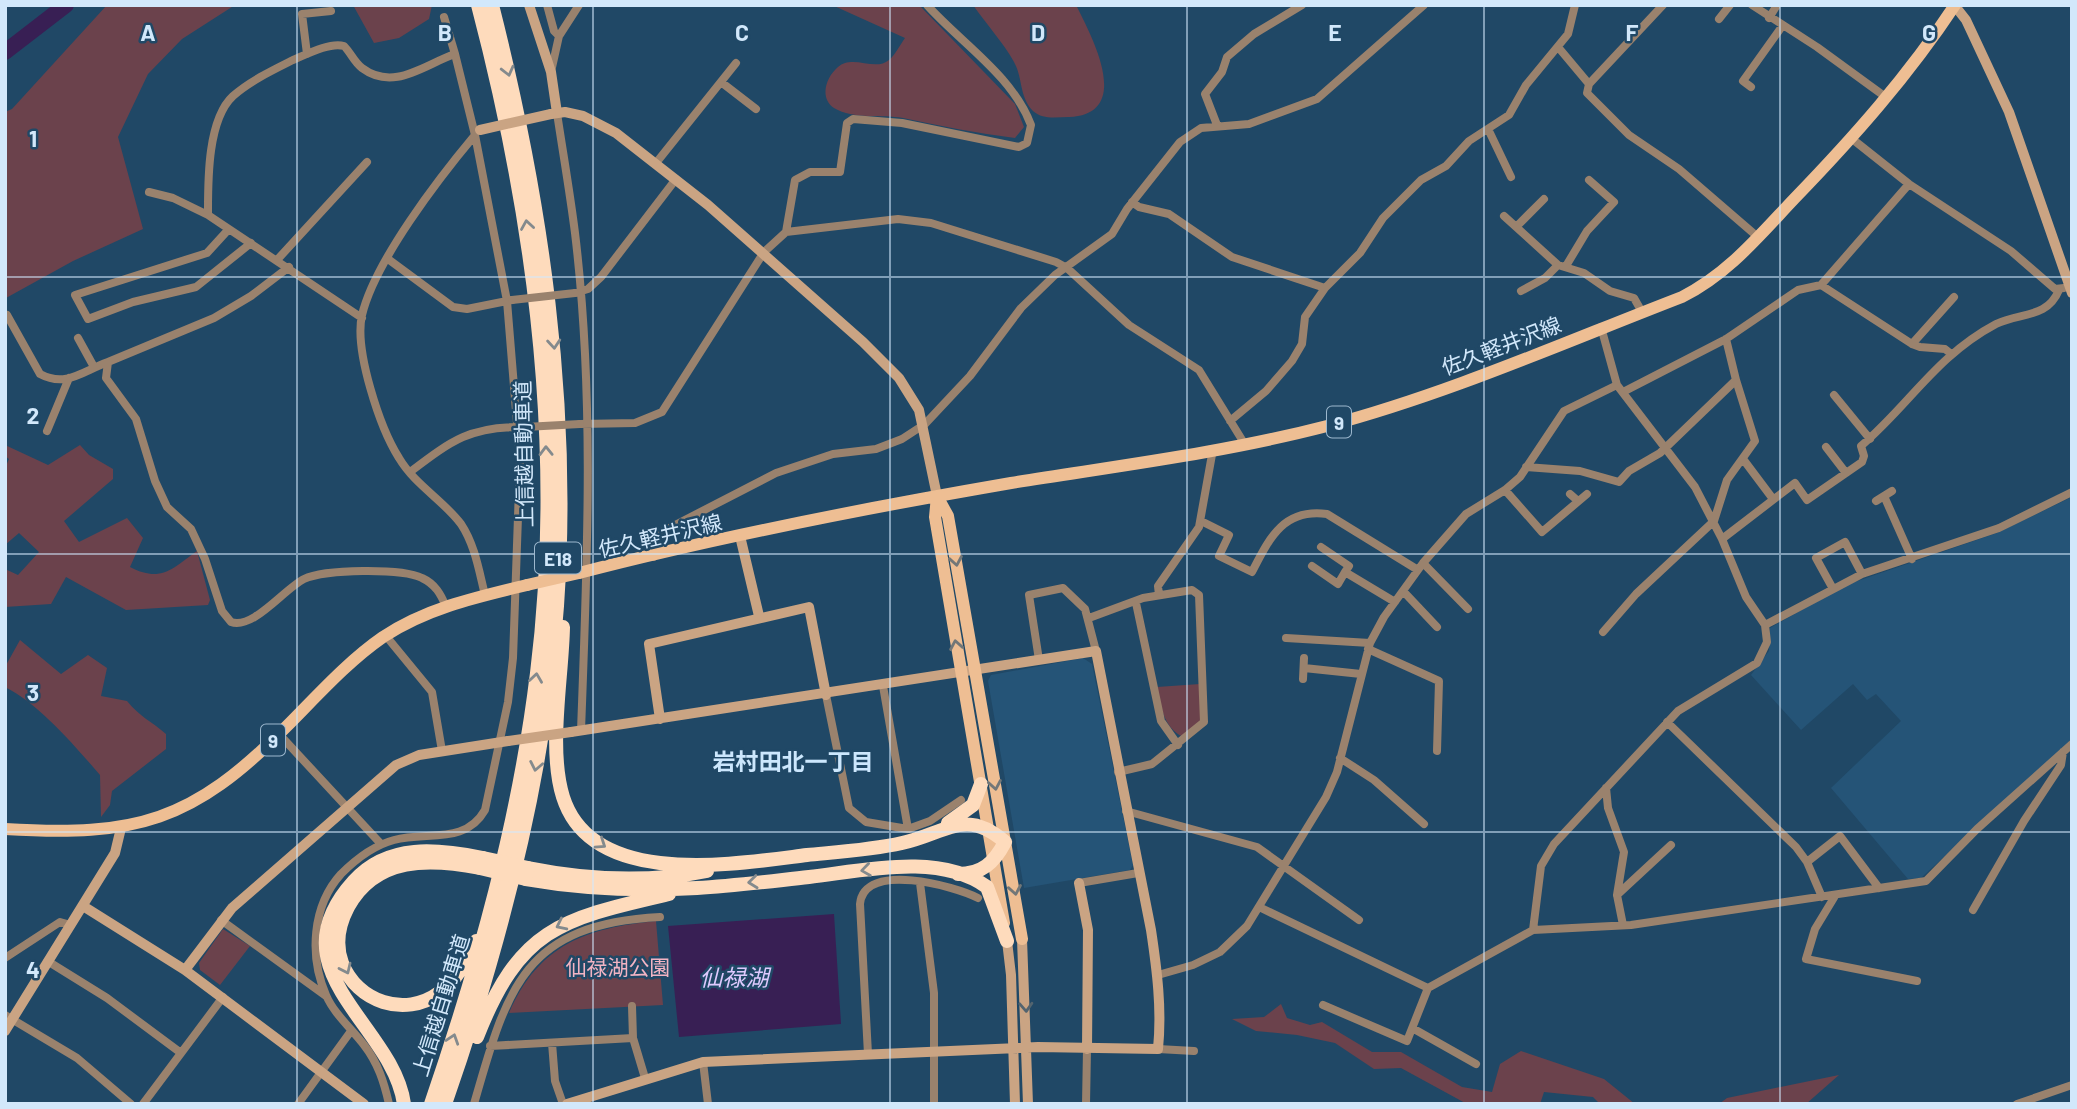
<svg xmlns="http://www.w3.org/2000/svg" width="2077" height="1109" font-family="Barlow,'Noto Sans JP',sans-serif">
  <rect width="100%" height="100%" fill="#204866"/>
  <path fill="#255477" d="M2072,497v242l-151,139 -13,1 -77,-91 70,-67 -25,-27 -9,6 -14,-16 -52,46 -50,-55 18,-24 1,-23 73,-42 154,-53z
    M1083,658l9,6 41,201 -3,5 -106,18 -36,-207 3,-6z"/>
  <path fill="#6b424c" d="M107,5h128l-53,34 -34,35 -30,63 25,92 -70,32 -67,37 -1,-186 7,-3z
    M353,5h79l-3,14 -30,19 -25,5z
    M832,5h87l96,99 9,23 -9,11c-38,-5 -75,-12 -112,-20 -22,-4 -49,2 -69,-10 -15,-10 -8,-31 4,-41 15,-13 37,5 51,-7 6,-5 11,-15 16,-22z
    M973,5h103c16,32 58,109 -7,112 -13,0 -26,3 -36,-6 -14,-14 -10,-33 -19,-49 -11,-20 -28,-38 -41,-57z
    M5,445l43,20 32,-20 9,10 24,14v10l-49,42 15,21 48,-24 16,20 -13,29c31,16 42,2 67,-16l13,49 -2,5 -82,5 -60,-33 -15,27 -46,3v-38l13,6 21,-23 -20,-19 -14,12v-77l4,-9 -4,-3z
    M20,640l41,34 27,-19 19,13 -6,28 26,5c13,16 24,20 39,33v15l-54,42 -2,14 -9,12 -1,-42c-24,-28 -62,-72 -95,-88v-20z
    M1200,684l2,37 -19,16c-20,-10 -22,-31 -26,-50z
    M656,921l7,84 -154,8c30,-69 78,-85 147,-92z
    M223,929l27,17 -30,39 -20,-15 -1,-7z
    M1281,1004l6,14 23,7 12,-3 50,30h29l61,35 30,5 8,-28 21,-13 83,28 31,25h-35l-7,-7 -49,-5 -4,12h-73l-66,-36 -27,1 -39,-26 -38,-8 -41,-4 -24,-12 32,-2z
    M1839,1075l-33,29h-87l8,-6z"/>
  <path fill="#381f54" d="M834,914l7,110 -162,13 -11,-111z"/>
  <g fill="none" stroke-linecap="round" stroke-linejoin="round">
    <path stroke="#381f54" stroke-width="16" d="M5,52l61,-47"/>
    <path stroke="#9a826d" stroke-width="8" d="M547,5l7,26 5,5
      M1752,5l65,42 70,51
      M444,17l11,37
      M1769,18l8,-13
      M1719,19l11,-14
      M1558,47l31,37 74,-79
      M307,54l-5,-40 29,-3
      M551,72l8,-36 20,-31
      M721,82l35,27
      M1589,84l-2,9 42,42 50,34 80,69
      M1751,87l-8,-6 40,-56
      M557,113c6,40 13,80 18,120 20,165 12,333 6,498
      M1217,125l-12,-31 17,-22 5,-15 27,-23 48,-29
      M1489,131l22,46
      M475,135c-36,43 -100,126 -113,180 -8,35 18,113 37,143 16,27 44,42 62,66 14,21 18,47 24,71
      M1851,138l58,46 102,67 44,38 9,-1
      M656,163l80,-100
      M149,192l24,6 35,17
      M1132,202l7,5 30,7 63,43 93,31
      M1504,216l54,49
      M1516,227l28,-28
      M228,230l-21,23 -132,42 13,24 45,-17 63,-15 55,-44
      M786,232l9,-52 15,-8h30l7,-49 6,-4 49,4 117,24 8,-4 4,-18c-19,-50 -70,-82 -104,-120
      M388,259l65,48 14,2 45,-9
      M277,260l90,-98
      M1566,266l21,-35 27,-29 -25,-22
      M289,267l-38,29 -37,22 -106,44 -2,16 30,41 19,62 12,26 24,22 14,30 17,52 9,11c22,8 53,-33 73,-43 20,-10 98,-11 118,-1 13,6 19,16 24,29
      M1821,285l88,-101
      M1521,291l24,-13 13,-13 26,8 26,18 24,7 8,14
      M575,293l13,-4 13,-12 75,-98
      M7,315l33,59c26,14 43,-3 68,-12
      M362,318l-154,-103c0,-32 -1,-95 25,-119 17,-15 40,-26 60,-36 14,-6 37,-18 51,-14 7,7 10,16 18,22 32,24 63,-4 93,-14l20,81 32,166 13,159 -7,198 -5,44 -23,108c-20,35 -57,21 -91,30 -19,5 -39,20 -53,34 -29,32 -32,82 -15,121 8,19 26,34 38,50 14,18 20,37 25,59
      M1601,327l16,58 78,102 27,52 24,58 19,28
      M78,338l16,29
      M1912,344l42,-47
      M1623,392l103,-53 72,-49 23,-5 91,59 8,3 25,2 5,4
      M1834,395l36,44
      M1230,421l36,-30 26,-30 10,-17 3,-27 20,-29 35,-35 23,-35 38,-38 25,-14 23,-25 40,-26 17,-30 42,-51 7,-29
      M580,424l55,-1 27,-11 102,-160 22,-20 112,-13 33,4 125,39 11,6 62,57 70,45 45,73
      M47,431l22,-53
      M1826,447l20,26
      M1743,459l30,40
      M1526,467l54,4 39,11 10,-11 31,-18 76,-73 -10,-41
      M410,472c41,-31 60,-46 113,-45
      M1505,490l37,42 45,-38
      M1570,494l8,7
      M1884,496l28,63
      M1876,501l16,-10
      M1201,521l28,14 -10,21 33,16c17,-33 31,-64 75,-58l91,56
      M1722,539l73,-56 12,17 55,-38 2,-6 -3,-10c49,-42 75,-90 135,-122 24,-12 51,-5 63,-34
      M1321,547l28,19 -4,6
      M653,557l-3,-19 126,-65 57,-19 43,-5 26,-10 23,-15 45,-48 51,-68 34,-33 57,-41 15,-25 53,-67 21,-14 48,-4 68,-25 107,-94
      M1423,563l45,46
      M1312,566l26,18 7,-12 50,30
      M1832,587l-16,-29 29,-16 17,32
      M1403,591l34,36
      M1159,595l-1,-9 41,-59 14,-78
      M1136,603l25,118 17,24
      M1089,618l54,-20 49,-8 7,5 5,127 -52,42 -34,8
      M1603,632l33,-38 78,-73 13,-41 28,-39 -19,-61
      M386,636l46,56 10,59
      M1286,638l84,5
      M1368,649l71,32 -2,70
      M1039,660l-10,-65 34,-7 22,21 11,42
      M1304,668l57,6
      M1303,679l1,-21
      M826,695l23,113 17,14 42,7 -25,-143
      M1667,722l129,125 11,15 15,35
      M279,734l102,110
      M1340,758l34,22 50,44
      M1606,788l2,20 16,44 -7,43
      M1126,811l131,36 102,73
      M908,829l22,-8 31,-21
      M1807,862l33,-26 39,52
      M920,883l14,110v111
      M1079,883l59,-10
      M1835,896l-20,33 -9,30 111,22
      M1259,907l169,81 105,-58 98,-5 295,-44 51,-52 95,-85
      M1973,910l51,-89 37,-56 2,-13
      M221,920l105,76
      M1623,925l-6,-30 54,-50
      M1533,930l8,-64 13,-22 124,-133 79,-48 10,-21 -2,-17 97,-51 137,-46 73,-36
      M5,958l55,-36 11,3
      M49,962l58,36 74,55
      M1158,975l35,-10 27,-13 27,-26 79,-129 11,-25 33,-129 14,-26 39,-54 43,-49 39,-24 15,-13 44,-66 53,-26
      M1323,1005l84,36 21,-53
      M632,1006l1,32
      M5,1015l72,43 54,46
      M1414,1029l62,35
      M552,1043l3,38 8,23
      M490,1046l143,-8 12,40
      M1158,1049l36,2
      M868,1054l-8,-150c4,-43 95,-18 118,-6
      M703,1062l5,42
      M143,1104l80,-107
      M298,1104l53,-73
      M474,1104c33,-116 50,-180 186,-187
      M1086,1104l1,-55
      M2017,1104l55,-19"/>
    <path stroke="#caa483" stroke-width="10" d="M529,5l22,67 6,41
      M1955,6l11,14 43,92 63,181
      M551,114l14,-2 18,4 33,17 92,72 155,137 36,36 20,32 18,86
      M740,536l19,80
      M660,719l-11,-75 160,-37 17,88
      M1079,883l9,47 -1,119
      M83,906l102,64 179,134
      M1022,939l6,165
      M1007,941l4,34 4,129
      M185,970l47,-62 164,-143 23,-10 89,-14
      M5,1031l110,-178 6,-25
      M567,1104l136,-42 335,-15 120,2c4,-40 -1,-79 -7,-119l-55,-279 -525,81"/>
    <path stroke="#eebe93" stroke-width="12" d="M937,496l11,20 74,423
      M937,496l-2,21 69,406
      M579,573c142,-37 287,-65 432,-90 105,-17 212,-30 316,-57 121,-32 238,-84 355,-129 46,-23 77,-61 112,-98 59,-61 114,-123 161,-194
      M5,829c131,8 187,-7 281,-102 31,-31 61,-65 97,-90 44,-29 94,-40 144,-52"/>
    <path stroke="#fedbbc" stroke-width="14" d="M563,627c-1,51 -15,122 0,170 29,92 172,67 244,58 31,-3 64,-5 95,-12 43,-9 63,-36 103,-1 -11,21 -23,32 -47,32
      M948,823l25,-18 8,-21
      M528,868c60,12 120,15 179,3
      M526,879c57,10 114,12 171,9 37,-2 75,-7 112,-11 53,-6 130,-25 178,10l20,54
      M476,941c-9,19 -19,39 -37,52 -34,25 -82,9 -97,-30 -7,-19 -3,-39 6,-56 28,-51 82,-49 132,-39
      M477,1037c43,-110 84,-118 192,-143
      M404,1104c-11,-80 -132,-133 -50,-223 34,-38 84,-32 129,-23
      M431,1104c48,-140 88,-283 106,-431 28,-224 -2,-451 -59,-668
      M445,1104c56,-160 100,-328 112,-498 14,-203 -15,-404 -65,-601"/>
    <path stroke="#9a826d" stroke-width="8" d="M512,300l63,-7
      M525,427l55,-3"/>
    <path stroke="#caa483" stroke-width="10" d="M480,130l71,-16
      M508,741l63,-9"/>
    <path stroke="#eebe93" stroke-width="12" d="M527,585l52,-12"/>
    <path stroke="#fedbbc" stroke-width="14" d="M483,858l45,10
      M480,868l46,11"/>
  </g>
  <defs><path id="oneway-chevron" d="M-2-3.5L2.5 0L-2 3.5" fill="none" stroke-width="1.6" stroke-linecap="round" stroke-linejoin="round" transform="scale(1.75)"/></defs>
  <g stroke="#848a8d">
    <use href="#oneway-chevron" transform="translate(508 71) rotate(76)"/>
    <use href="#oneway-chevron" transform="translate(527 225) rotate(-99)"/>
    <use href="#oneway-chevron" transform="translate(554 344) rotate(85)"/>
    <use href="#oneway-chevron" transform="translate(546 451) rotate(-91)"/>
    <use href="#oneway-chevron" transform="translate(536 678) rotate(-82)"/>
    <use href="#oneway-chevron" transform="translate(536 766) rotate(101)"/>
    <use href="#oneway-chevron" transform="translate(601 844) rotate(34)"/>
    <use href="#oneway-chevron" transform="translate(866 870) rotate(172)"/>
    <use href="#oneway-chevron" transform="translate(753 882) rotate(174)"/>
    <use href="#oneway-chevron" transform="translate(561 925) rotate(154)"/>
    <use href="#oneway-chevron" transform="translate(346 969) rotate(65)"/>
    <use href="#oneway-chevron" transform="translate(453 1039) rotate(-72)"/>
  </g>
  <g stroke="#727778">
    <use href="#oneway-chevron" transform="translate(956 561) rotate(80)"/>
    <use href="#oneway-chevron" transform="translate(956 645) rotate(-100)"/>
    <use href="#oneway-chevron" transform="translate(995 785) rotate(80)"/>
    <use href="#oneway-chevron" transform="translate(1015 890) rotate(80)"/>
  </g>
  <use stroke="#53646f" href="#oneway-chevron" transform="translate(1026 1007) rotate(87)"/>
  <path fill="none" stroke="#d2e8fb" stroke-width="2" stroke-opacity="0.55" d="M297,5v1099M593,5v1099M890,5v1099M1187,5v1099M1484,5v1099M1780,5v1099M5,277h2067M5,554h2067M5,832h2067"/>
  <g text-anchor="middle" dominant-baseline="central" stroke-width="5" stroke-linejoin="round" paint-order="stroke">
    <g fill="#204866" stroke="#9db8ce" stroke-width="2">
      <rect x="1327" y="406.5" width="24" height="31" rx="5"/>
      <rect x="535" y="542.5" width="46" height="31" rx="5"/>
      <rect x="261" y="724.5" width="24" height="31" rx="5"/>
    </g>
    <g font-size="19" font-weight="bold" fill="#d2e8fb">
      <text x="1339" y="422">9</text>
      <text x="558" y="558">E18</text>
      <text x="273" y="740">9</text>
    </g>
    <g font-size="21" fill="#d2e8fb" stroke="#204866">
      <text transform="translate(1501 345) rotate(-21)">佐久軽井沢線</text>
      <text transform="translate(523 454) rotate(-91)">上信越自動車道</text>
      <text transform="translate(660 535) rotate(-13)">佐久軽井沢線</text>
      <text transform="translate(440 1005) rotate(-73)">上信越自動車道</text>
    </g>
    <g font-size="21" fill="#f3b4c3" stroke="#204866">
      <text x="618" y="966">仙禄湖公園</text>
    </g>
    <g font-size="23" font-weight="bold" fill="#cce7fd" stroke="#204866">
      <text x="793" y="761">岩村田北一丁目</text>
    </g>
    <g font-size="23" font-style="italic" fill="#dec9fd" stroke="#204866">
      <text x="734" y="977">仙禄湖</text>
    </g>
  </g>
  <g font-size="23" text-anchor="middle" font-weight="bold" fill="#d2e8fb" stroke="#204866" stroke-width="5" stroke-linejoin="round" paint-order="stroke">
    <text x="148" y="41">A</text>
    <text x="445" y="41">B</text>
    <text x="742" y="41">C</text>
    <text x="1038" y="41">D</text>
    <text x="1335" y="41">E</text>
    <text x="1632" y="41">F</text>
    <text x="1929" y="41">G</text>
    <text x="33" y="147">1</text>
    <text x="33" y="424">2</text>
    <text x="33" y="701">3</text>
    <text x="33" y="978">4</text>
  </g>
  <rect width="2077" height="1109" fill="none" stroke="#d2e8fb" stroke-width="14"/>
</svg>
